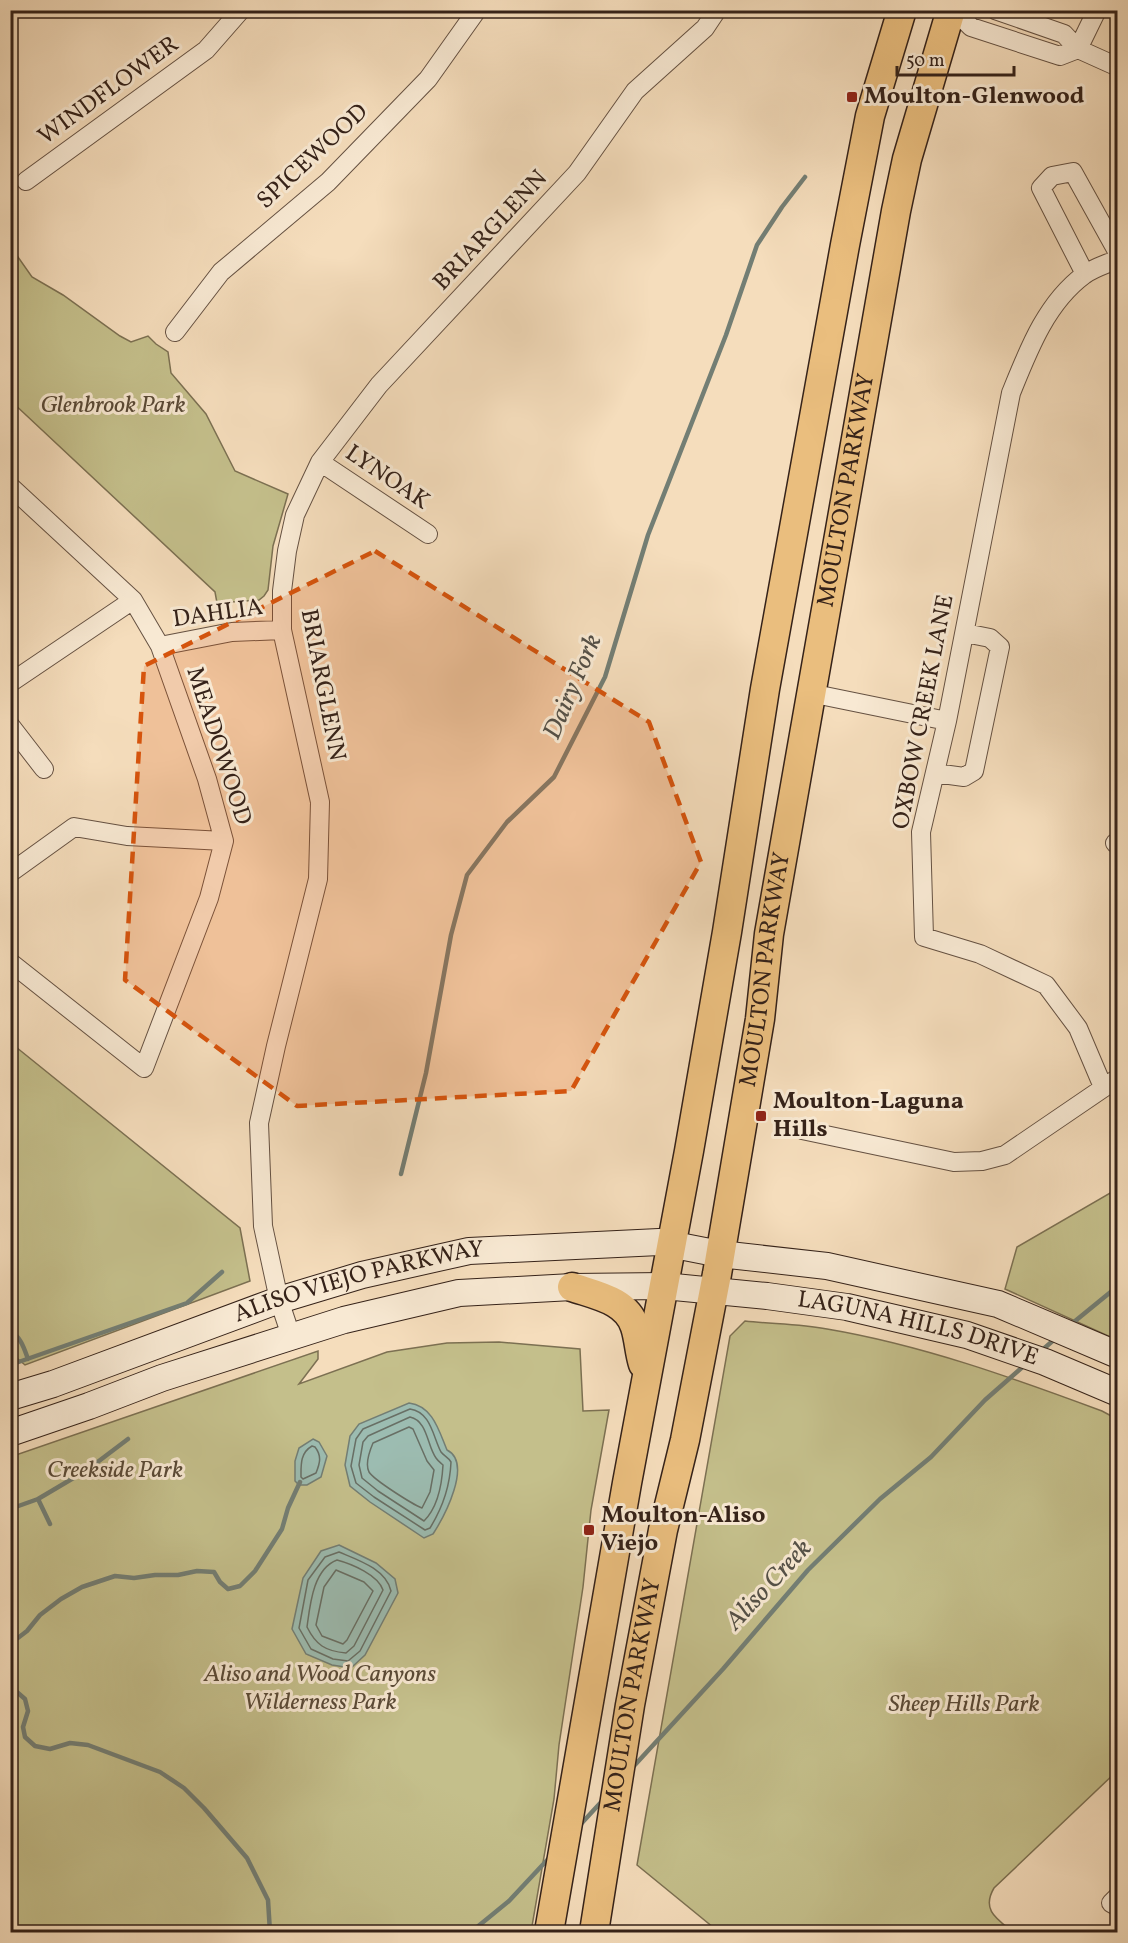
<svg xmlns="http://www.w3.org/2000/svg" width="1128" height="1943" font-family="Vollkorn,serif">
  <rect width="100%" height="100%" fill="#f5ddbc"/>
  <filter id="stains"><feTurbulence type="fractalNoise" baseFrequency=".00333" numOctaves="4"/><feColorMatrix values="0 0 0 0 .2 0 0 0 0 .09 0 0 0 0 .02 0 0 0 .5 -.17"/></filter>
  <radialGradient id="worn" r=".72"><stop offset=".6" stop-color="#630" stop-opacity="0"/><stop offset="1" stop-color="#630" stop-opacity=".3"/></radialGradient>
  <path fill="#c4bf8b" stroke="#7c7052" stroke-width="1.5" d="M11,247l21,30 31,18 57,41 11,6 17,-6 8,8 12,8 3,21 35,41 29,57 53,23 -15,52 -5,44 -4,6 -5,4 -42,3 -2,-11 -204,-191z
    M11,1043l229,185 10,53 -225,84 -14,-12z
    M1117,1189v151l-112,-51 12,-42z
    M745,1321c27,3 55,3 82,8 95,16 186,49 275,82l15,8v352l-123,117c-13,22 3,31 19,44h-294l-82,-67 93,-529z
    M499,1342l81,7 3,62 26,-1 -18,100 -8,77 -24,158 -5,54 -23,133h-520l-1,-475 308,-106v8l-19,25 88,-32 60,-9z"/>
  <path fill="#9cbcb1" stroke="#737e74" stroke-width="1.5" d="M409,1403c24,3 30,28 38,47 26,13 -3,67 -14,84l-9,4 -54,-36 -20,-16 -5,-21 5,-29 9,-12z
    M313,1439l6,3 8,14 -6,21 -14,8h-8l-4,-4v-20l4,-13z
    M339,1545l37,18 19,16 3,14 -33,62 -14,13 -19,-3 -26,-11 -14,-25 11,-51 18,-27z"/>
  <g fill="none" stroke-linecap="round" stroke-linejoin="round">
    <path stroke="#686f65" stroke-width="1.5" d="M410,1409c21,3 23,28 31,43 3,4 7,5 10,10 -1,25 -8,45 -21,66l-5,2 -51,-33 -18,-14 -5,-17 5,-27 7,-10z
      M410,1417c18,4 17,29 26,41 2,3 5,5 7,7 -1,19 -5,42 -19,56l-46,-30 -16,-13 -3,-13 4,-23 5,-6z
      M409,1427l4,2 14,32 7,9 -4,22 -8,16c-10,-4 -48,-28 -53,-36 -4,-8 1,-22 4,-29z
      M312,1446l3,1c7,9 5,16 1,26l-13,6 -2,-2c0,-12 -1,-24 11,-31z
      M339,1552c19,8 47,17 52,39l-31,60 -12,10 -15,-2 -22,-10 -12,-21 9,-48 17,-23z
      M337,1560c15,4 41,15 46,30l-29,56 -8,7c-21,-2 -30,-8 -39,-26 3,-22 6,-58 30,-67z
      M336,1570l28,12 9,9 -26,49 -4,4 -21,-8 -6,-11 8,-38z"/>
    <path stroke="#737e74" stroke-width="4.5" d="M401,1174l25,-101 25,-138 16,-60 40,-53 47,-45 51,-100 43,-142 78,-200 31,-90 25,-38 23,-30
      M10,1274l3,11 -3,22
      M1069,1326l49,-40
      M10,1331c11,6 14,17 18,28
      M1040,1352l16,-14
      M10,1365l177,-62 35,-31
      M38,1499l49,-29 41,-31
      M10,1509l28,-10 12,25
      M10,1644l17,-13 13,-16 21,-16 21,-12 33,-11 19,2 21,-3h23l19,-4 17,1 6,10 8,7 12,-3 15,-15 27,-42 6,-21 12,-26
      M10,1686l15,13 3,12 -5,16 2,10 10,9 15,3 20,-6 18,2 72,27 24,16 20,20 43,50 21,42 2,32
      M633,1767l90,-98 85,-99 72,-71 51,-42 54,-57 41,-36
      M580,1825l23,-25
      M471,1932l38,-31 41,-44"/>
    <g stroke="#655142" stroke-width="20">
      <path id="street" d="M954,10l17,17 89,29 18,-7
        M995,10l69,24 14,15 40,18
        M1078,49l19,-39
        M26,181l180,-131 35,-40
        M1085,274l-44,-86 11,-12 21,-4 45,81
        M175,332l46,-60 107,-90 100,-103 49,-69
        M320,462l108,72
        M10,486l123,114 27,46 47,133 17,62 -15,57 -65,170 -134,-106
        M160,646l72,-14 50,-2
        M10,683l123,-83
        M810,693l137,28
        M10,725l34,44
        M935,773l29,4 10,-6 26,-124 -10,-9 -25,-5
        M1115,843l3,1
        M10,873l64,-46 53,9 97,5
        M1103,1087l-25,-59 -32,-43 -66,-31 -56,-17 -3,-105 26,-111 64,-328c17,-42 35,-90 73,-118 9,-7 23,-11 34,-16
        M802,1130l152,32 28,-1 23,-6 113,-77
        M291,1336l-12,-36 -16,-74 -4,-103 17,-77 42,-167 2,-77 -38,-172v-39l5,-40 8,-36 25,-53 59,-77 198,-212 58,-82 70,-63 12,-18
        M1118,1896l-7,7 7,4"/>
    </g>
    <g stroke="#352219" stroke-width="28">
      <g id="secondary">
        <path id="s1" d="M10,1397l43,-13 226,-84 83,-25 107,-24 190,-9 61,12 107,12 171,38 120,51"/>
        <path id="s2" d="M10,1433l79,-27 73,-28 182,-58 115,-27 113,-6 92,-1 103,10 80,11 120,28 78,27 73,31"/>
      </g>
    </g>
    <g stroke="#352219" stroke-width="31">
      <g id="primary">
        <path d="M572,1287c23,8 55,13 63,40 4,12 4,25 8,37"/>
        <path d="M549,1932l78,-449 62,-332 38,-219 38,-243 80,-444 25,-129 32,-106"/>
        <path id="s3" d="M594,1932l36,-227 33,-175 22,-90 32,-166 43,-255 9,-85 127,-723 11,-52 44,-149"/>
      </g>
    </g>
    <use href="#street" stroke="#f8e9d3" stroke-width="18"/>
    <use href="#secondary" stroke="#f8e9d3" stroke-width="26"/>
    <use href="#primary" stroke="#eabe7e" stroke-width="28"/>
  </g>
  <path fill="#d6540d" fill-opacity="0.2" stroke="#d6540d" stroke-width="4.5" stroke-dasharray="12 8" stroke-linejoin="round" d="M375,551l274,171 52,140 -130,229 -274,15 -172,-126 19,-314z"/>
  <g fill="#8f2418" stroke="#f8e9d3" stroke-width="2">
    <rect x="846" y="91" width="12" height="12" rx="3"/>
    <rect x="755" y="1110" width="12" height="12" rx="3"/>
    <rect x="583" y="1524" width="12" height="12" rx="3"/>
  </g>
  <g text-anchor="middle" dominant-baseline="central" stroke-width="6" stroke-linejoin="round" paint-order="stroke">
    <g font-size="24" fill="#352219" stroke="#f8e9d3">
      <text transform="translate(109 91) rotate(-36)">WINDFLOWER</text>
      <text transform="translate(313 157) rotate(-43)">SPICEWOOD</text>
      <text transform="translate(491 231) rotate(-47)">BRIARGLENN</text>
      <text transform="translate(387 478) rotate(34)">LYNOAK</text>
      <text stroke="none"><textPath href="#s3" startOffset="1464">MOULTON PARKWAY</textPath></text>
      <text transform="translate(218 614) rotate(-8)">DAHLIA</text>
      <text transform="translate(322 685) rotate(79)">BRIARGLENN</text>
      <text transform="translate(924 712) rotate(-79)">OXBOW CREEK LANE</text>
      <text transform="translate(218 746) rotate(72)">MEADOWOOD</text>
      <text stroke="none"><textPath href="#s3" startOffset="978">MOULTON PARKWAY</textPath></text>
      <text stroke="none"><textPath href="#s1" startOffset="368">ALISO VIEJO PARKWAY</textPath></text>
      <text stroke="none"><textPath href="#s2" startOffset="934">LAGUNA HILLS DRIVE</textPath></text>
      <text stroke="none"><textPath href="#s3" startOffset="240">MOULTON PARKWAY</textPath></text>
    </g>
    <g font-size="24" font-weight="bold" fill="#352219" stroke="#f8e9d3" text-anchor="start">
      <text x="864" y="97">Moulton-Glenwood</text>
      <text x="773" y="1102">Moulton-Laguna<tspan x="773" dy="28">Hills</tspan></text>
      <text x="601" y="1516">Moulton-Aliso<tspan x="601" dy="28">Viejo</tspan></text>
    </g>
    <g font-size="24" font-style="italic" fill="#594936" stroke="#f8e9d3">
      <text x="113" y="406">Glenbrook Park</text>
      <text x="115" y="1471">Creekside Park</text>
      <text x="320" y="1675">Aliso and Wood Canyons<tspan x="320" dy="28">Wilderness Park</tspan></text>
      <text x="964" y="1705">Sheep Hills Park</text>
    </g>
    <g font-size="26" font-style="italic" fill="#545047" stroke="#f8e9d3">
      <text transform="translate(573 687) rotate(-67)">Dairy Fork</text>
      <text transform="translate(769 1585) rotate(-47)">Aliso Creek</text>
    </g>
  </g>
  <rect width="1128" height="1943" fill="none" stroke="#f5ddbc" stroke-width="36"/>
  <rect x="12" y="12" width="1104" height="1919" fill="none" stroke="#352219" stroke-width="3"/>
  <rect x="18" y="18" width="1092" height="1907" fill="none" stroke="#352219" stroke-width="1.5"/>
  <path d="M897 66v9h117v-9" fill="none" stroke="#352219" stroke-width="3"/>
  <text x="906" y="66" font-size="18" fill="#352219" stroke="#f8e9d3" stroke-width="4.5" paint-order="stroke">50 m</text>
  <rect width="100%" height="100%" filter="url(#stains)"/>
  <rect width="100%" height="100%" fill="url(#worn)"/>
</svg>
